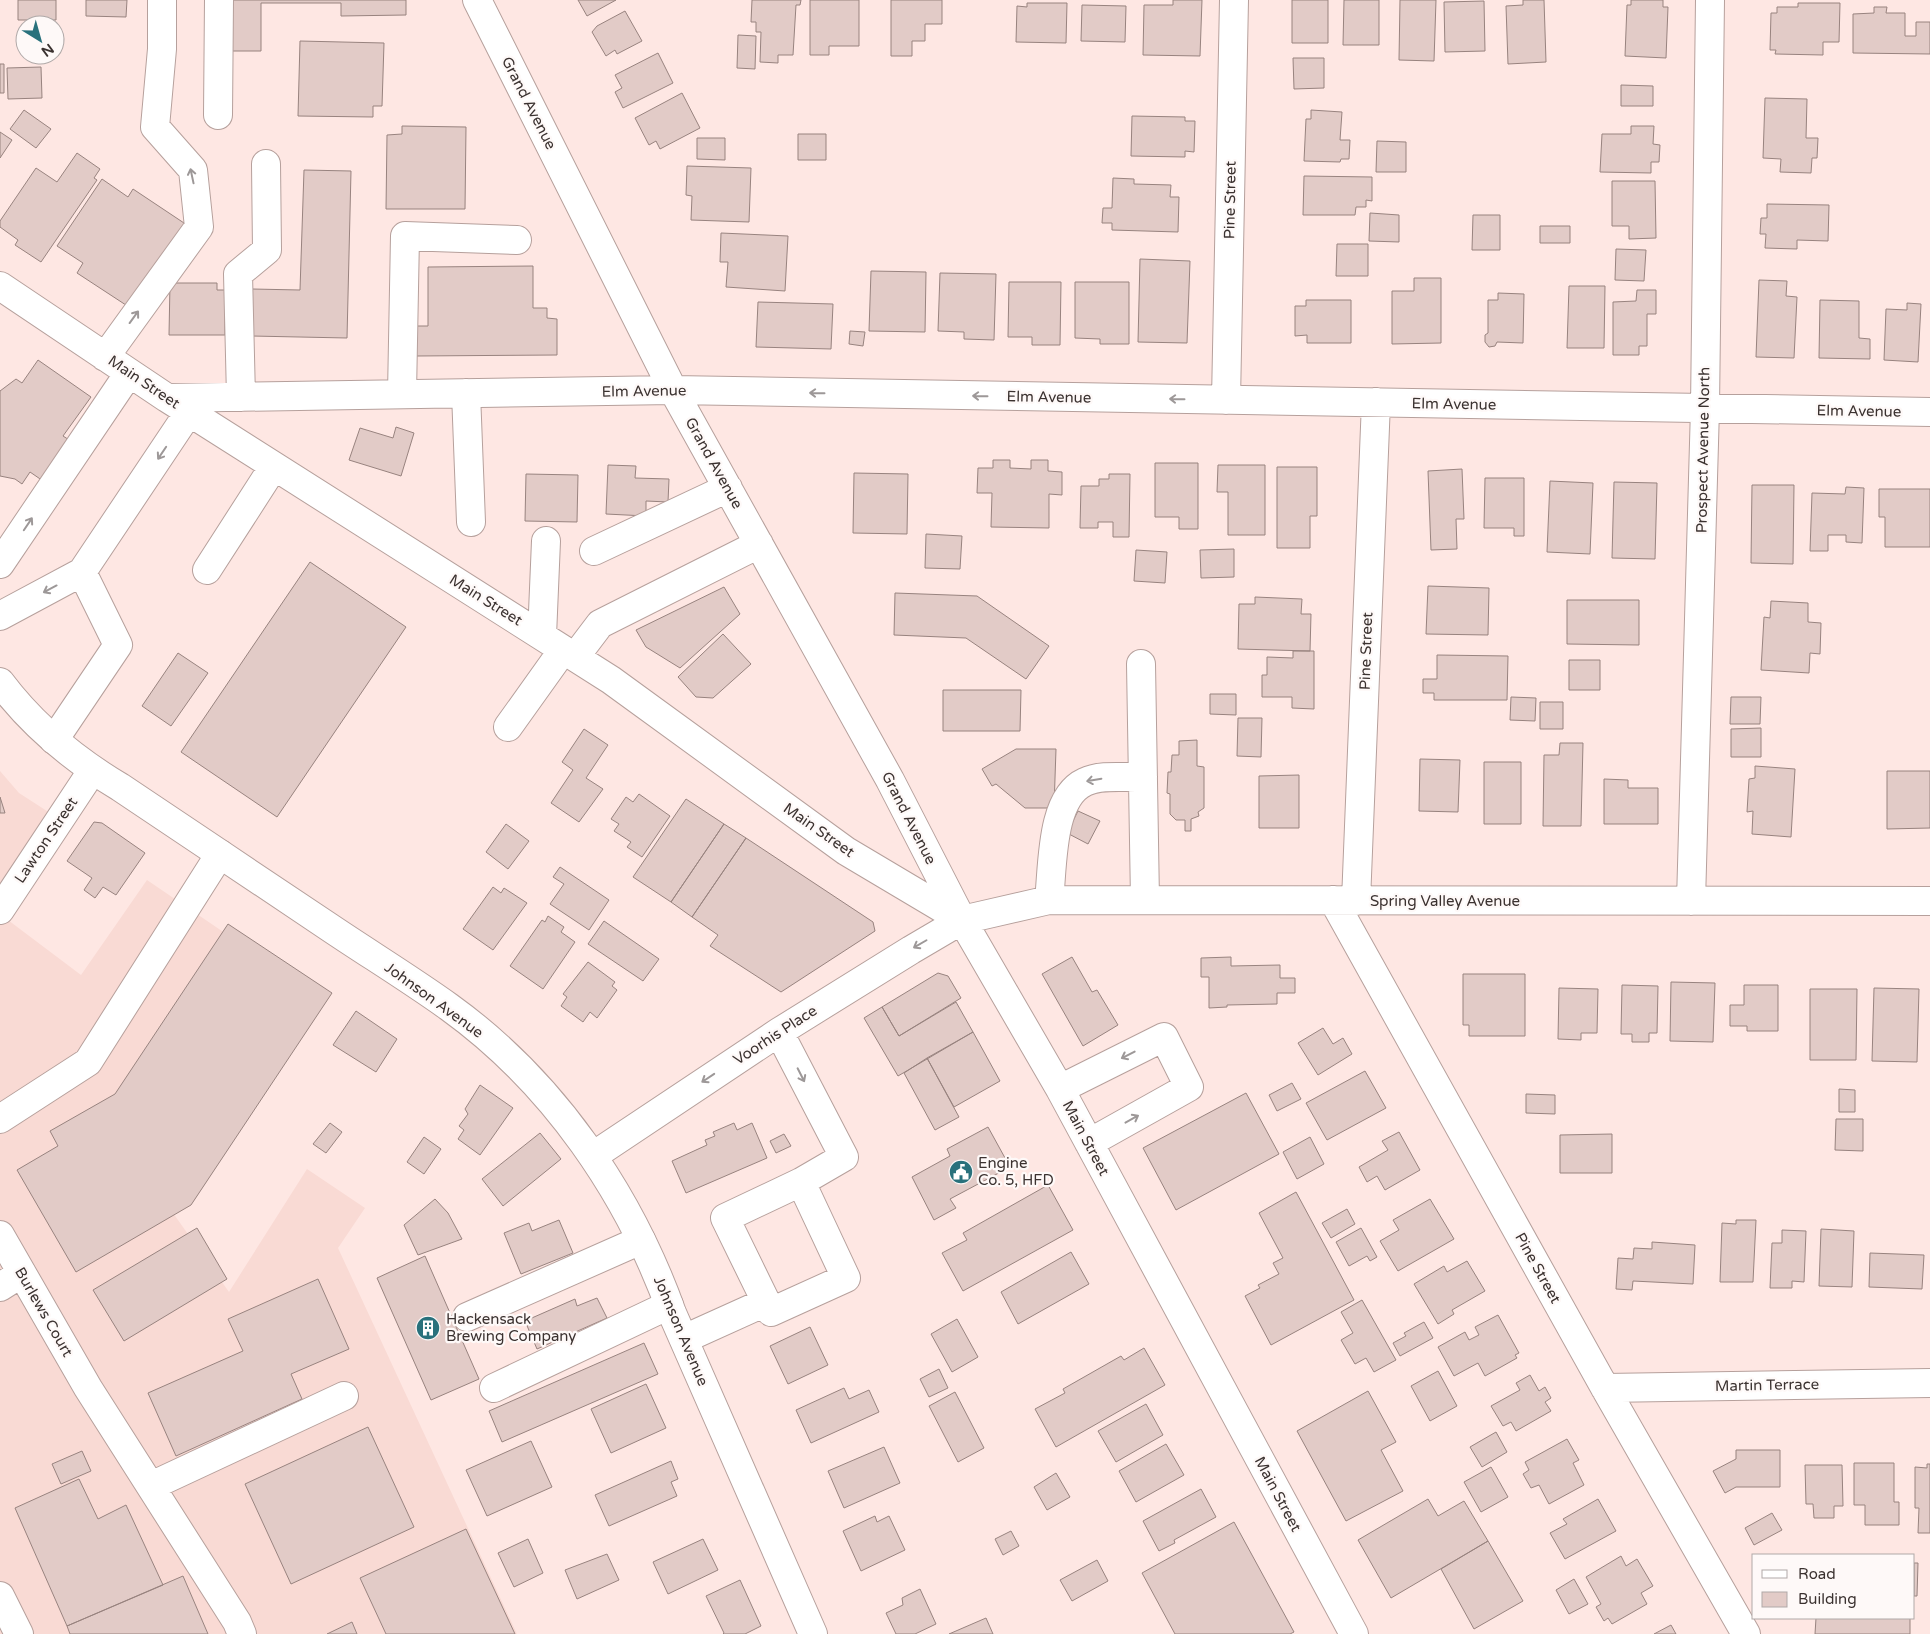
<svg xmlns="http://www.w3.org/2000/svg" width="1930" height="1634" font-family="'Varela Round',sans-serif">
  <rect width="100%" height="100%" fill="#fee7e3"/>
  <path fill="#f9dad4" d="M0,771l19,22 31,20 -50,70z
    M147,880l172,117 -146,216 56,79 78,-123 58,39 -27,40 179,386h-517v-720l81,61z"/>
  <path fill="#e2cbc7" stroke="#98837f" d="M18,0h38v20h-38z
    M86,0h41l-1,17 -40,-1z
    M231,0h175v15l-65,1v-13h-80v48h-30z
    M578,0h38l-29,16z
    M752,0h49l-1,5h-4l-3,50h-15v8l-18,-1 1,-30h-5v-10h-5z
    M810,0h49v46h-30v9h-19z
    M891,0h51v24h-17v17h-13v15h-21z
    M1173,0h29l-2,56 -57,-1 1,-50h29z
    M1292,0h36v43h-36z
    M1344,0h35v45h-36z
    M1400,0h36l-2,61 -35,-1z
    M1523,0h21l2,62 -38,2 -2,-58 17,-1z
    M1631,0h32v7h5l-2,51 -41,-2 2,-51h4z
    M1484,1l1,50 -40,1 -1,-50z
    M1027,3h40l-1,40 -50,-1 1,-36 10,1z
    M1798,3h42l-1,39h-16v13l-48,-1 1,-4h-6l1,-37h6v-6h21z
    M1082,5l44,1 -1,36 -44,-1z
    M1874,7h13l-1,6h19v23h11v-14h14v32l-77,-1v-39l21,-1z
    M625,11l17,30 -25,13 -2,-4 -9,6 -14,-24 5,-6z
    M738,35l18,1 -1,33 -18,-1z
    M300,41l84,2 -2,63h-9v11l-75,-1z
    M658,53l15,30 -50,25 -8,-16 7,-4 -7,-13z
    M1293,58h31v30l-30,1z
    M0,64h4v29h-4z
    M41,67l1,31 -34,1 -1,-31z
    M1621,85l32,1v20h-32z
    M682,93l18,35 -40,21 -4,-8 -7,4 -14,-27z
    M1765,98l42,1 -1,39h12l-1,20h-5l-1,15 -31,-1 1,-13 -18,-1z
    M24,110l27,19 -15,19 -26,-19z
    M1311,110l31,2 -2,28h10l-1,19h-8l-1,3 -36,-1 2,-42h5z
    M1132,116l53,1v4h10l-1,31 -9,-1v6l-54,-1z
    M402,126l64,1 -1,82h-79l1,-74 15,-1z
    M1631,126h23l-1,18 7,1 -1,17h-8v11l-51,-1 2,-38h29z
    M0,132l12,8 -12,18z
    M798,134h28v26h-28z
    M697,138h28v22l-28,-1z
    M1377,141l29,1v30h-30z
    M77,153l23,16 -6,9 3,2 -56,82 -26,-17 3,-5 -18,-13v-6l36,-53 21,14z
    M687,166l64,2 -2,54 -58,-2 1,-24 -6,-1z
    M304,170l47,1 -4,167 -96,-2 1,-47 48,1z
    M1304,176l68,1v24l-6,-1v7h-10l-1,8h-52z
    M1113,178l21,1v5l37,1 -1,12h9l-1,35 -66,-2v-7h-10l1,-15h9z
    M102,179l26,18 5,-8 54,36 -55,84 -55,-36 6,-10 -26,-17z
    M1612,181h43l1,57 -27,1v-13h-17z
    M1767,204l62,1 -1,36 -31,-1v9l-32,-1 1,-14h-6l1,-16h6z
    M1370,213l29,2v27l-30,-1z
    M1473,215h27v35h-28z
    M1540,226h30v17h-30z
    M721,233l67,3 -3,55 -59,-4 2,-25h-8z
    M1337,244h31v32h-32z
    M1616,249l30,1 -2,31 -29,-1z
    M1140,259l50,2 -3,82 -49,-1z
    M533,266v42h14v10l10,1v36l-141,1v-30h12v-59z
    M871,271l55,1 -1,60 -56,-1z
    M940,273l56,1 -2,66 -30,-1v-7l-26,-1z
    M1414,278h27v65l-49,1v-53h22z
    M1759,280l28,1 -1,15 11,1 -3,61 -38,-1z
    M1009,282h52l-1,63h-28v-8h-24z
    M1075,282h54v62h-29v-5l-25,-1z
    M170,283h47v7h8v45h-56z
    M1569,286h36l-1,62h-37z
    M1637,290h19v24h-9v32h-8v9h-26v-53l23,-1z
    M1498,293l26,1 -1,49 -26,-1 -2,4 -6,1 -4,-5v-7l3,-2v-33h10z
    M1306,300h45v43h-44v-8l-12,1v-30h11z
    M1820,300l39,1v37l11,1v20l-51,-1z
    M758,302l75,2 -2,45 -75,-2z
    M1907,303l14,1 -3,58 -34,-2 2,-51 21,1z
    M850,331l15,1 -2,14 -14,-2z
    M38,360l53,37 -28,39 11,7 -28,40 -16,-11 -8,12 -7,-5 -15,-3v-85l16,-12 6,4z
    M396,427l18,6 -13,43 -52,-16 11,-32 33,10z
    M993,460h17v8l21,1v-9h17v11l14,1v23l-13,-1v34l-58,-1 1,-34h-15l1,-25h15z
    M1155,463h43v66h-19v-12h-24z
    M608,465l28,1 -1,12 34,1 -1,23 -22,-1v15l-40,-2z
    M1218,465h47v70h-37v-43h-11z
    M1277,467h40v49h-7v32h-33z
    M1462,469l2,50h-8l1,30 -26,1 -3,-79z
    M854,473l54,1 -1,60 -54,-1z
    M526,474l52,1 -1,47 -52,-1z
    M1109,474h21l-1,63h-16v-15h-15v6h-18l1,-42h18v-7h10z
    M1485,478h39v58h-10v-8h-30z
    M1550,481l43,2 -3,71 -43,-2z
    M1614,482l43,1 -2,76 -43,-1z
    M1752,485h42l-1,79 -42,-1z
    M1846,487l18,1 -2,55 -16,-1v-7h-18v16h-18l2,-58 33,1z
    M1879,489h51v58h-45v-30h-6z
    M926,534l36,2 -2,33 -35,-1z
    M1234,549v28l-33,1 -1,-28z
    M1136,550l31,2 -2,31 -31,-2z
    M310,562l96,65 -129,190 -96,-65z
    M1428,586l61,2 -1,47 -62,-1z
    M724,587l16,27 -60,54 -34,-21 -10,-17z
    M895,593l82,3 72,50 -23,33 -60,-41 -72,-3z
    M1255,597l47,2 -1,15h10l-1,37 -72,-2 1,-45h16z
    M1567,600h72v45l-72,-1z
    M1771,601l37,2v19l13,1 -1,31 -10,-1 -1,20 -48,-3 3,-53 6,1z
    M723,634l28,30 -38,34 -17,-1 -18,-20z
    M1293,651h21v58l-22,-1v-11h-30v-22h5v-18l26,1z
    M178,653l30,20 -37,53 -29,-20z
    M1437,655l71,1 -1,44h-73v-7h-11v-14h14z
    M1569,660h31v30h-31z
    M943,690h78l-1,41h-77z
    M1210,694h26v21l-26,-1z
    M1511,697l25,1 -1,23 -25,-1z
    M1731,697h30l-1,27h-30z
    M1540,702h23v27h-23z
    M1238,718h24l-1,39 -24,-1z
    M1761,728v29h-30v-28z
    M584,729l24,16 -22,33 17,11 -24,33 -28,-19 22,-33 -11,-8z
    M1197,740v26l7,1v41l-6,4 1,4 -8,3v12h-6v-11h-9l-6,-6v-20l-3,-1 1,-21h3l1,-17h7v-14z
    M1560,743h23l-2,83h-38l1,-71h15z
    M1016,749h40l-2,59h-29l-29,-24 -4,2 -10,-17z
    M1420,759l40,1 -2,52 -39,-1z
    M1484,762h37v62h-37z
    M1755,766l40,3 -4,68 -39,-3 1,-23 -6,1 2,-33 6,-1z
    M1887,771h43v57l-43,1z
    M1299,775v53h-40v-52z
    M1604,779l24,1v8h30v36h-54z
    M639,794l31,22 -28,41 -15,-10 4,-5 -17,-11 5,-7 -8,-5 15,-22 7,5z
    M0,797l5,16h-5z
    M686,799l38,25 -53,78 -38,-25z
    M1078,811l22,10 -12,23 -21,-11z
    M94,822l8,1 43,30 -29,42 -13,-8 -8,11 -11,-8 8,-12 -25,-17z
    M506,824l23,17 -21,28 -22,-17z
    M724,824l22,14 -54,79 -21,-15z
    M746,838l127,84 2,9 -94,61 -71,-46 8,-11 -26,-18z
    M560,867l49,33 -20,30 -39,-26 14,-20 -11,-7z
    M493,887l8,6 3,-5 23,15 -34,47 -30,-21z
    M548,916l16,11 -3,5 14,10 -32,47 -33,-23 32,-46 3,2z
    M604,921l55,38 -16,22 -55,-37z
    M228,924l104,69 -141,212 -115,67 -59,-102 41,-24 -8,-15 65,-37z
    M1072,957l20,35 5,-2 21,35 -35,21 -41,-72z
    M1231,957v9l49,-1v13h15v15h-18v11l-50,1v2l-18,1v-31h-8v-19z
    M588,962l27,20 -3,4 5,4 -20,28 -7,-6 -7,10 -22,-16 6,-9 -4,-3z
    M938,973l10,3 13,22 -62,38 -17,-29z
    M1463,974h62v62h-56v-11h-6z
    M1671,982l44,1 -2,59 -43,-1z
    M1622,985l36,1 -1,47h-8v9h-17v-8h-11z
    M1744,985h34v46h-31v-5h-17v-21h14z
    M1559,988l39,1 -1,44h-16v7l-23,-1z
    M1874,988l45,1 -2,73 -45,-1z
    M1810,989h47l-1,71h-46z
    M956,1002l17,30 -75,44 -34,-58 18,-11 17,29z
    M356,1011l41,28 -21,33 -43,-27z
    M1323,1028l10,16 10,-6 9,16 -34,21 -20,-32z
    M973,1032l27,49 -46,26 -27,-49z
    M927,1058l32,59 -24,13 -31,-57z
    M1365,1071l21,37 -59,32 -21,-37z
    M1292,1083l9,16 -24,12 -8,-16z
    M480,1085l33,23 -33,47 -22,-16 6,-9 -5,-4 9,-12 -3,-5z
    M1839,1089l16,1v22h-16z
    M1246,1093l33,61 -103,56 -33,-62z
    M1526,1094l29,1v19l-29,-1z
    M1836,1119h27v32l-28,-1z
    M330,1123l12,9 -16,21 -13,-9z
    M734,1123l3,7 15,-7 15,35 -81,35 -14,-32 35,-16 -2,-5 10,-4 -2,-4z
    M988,1127l22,40 -60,32 6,9 -22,12 -22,-43 38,-21 -3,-7z
    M1399,1132l21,38 -35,20 -8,-14 -10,6 -8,-15 29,-17 -6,-9z
    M540,1133l21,26 -58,47 -21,-27z
    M784,1134l7,12 -15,7 -6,-12z
    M1612,1134v39h-52v-38z
    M424,1137l17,12 -17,25 -17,-12z
    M1310,1137l14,27 -27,15 -14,-27z
    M1048,1185l25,45 -110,61 -21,-38 25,-13 -4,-7z
    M1296,1192l58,108 -83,45 -26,-49 15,-8 -2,-3 21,-11 -6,-11 10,-5 -24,-45z
    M435,1199l13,14 14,26 -44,16 -14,-30z
    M1430,1199l24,40 -56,32 -18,-30 19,-11 -6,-10z
    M1347,1209l8,15 -24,14 -9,-15z
    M559,1220l14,33 -52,21 -17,-41 25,-10 3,8z
    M1736,1220h20l-3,62h-33l2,-59 14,1z
    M197,1228l30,51 -103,62 -31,-51z
    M1361,1228l16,29 -7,4 -3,-5 -18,10 -13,-24z
    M1821,1229l33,2 -2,56 -33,-1z
    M1782,1230l24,1 -2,51 -12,-1v7h-22l2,-45h10z
    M1652,1242l43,3 -2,39 -60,-3 -1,9 -16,-1 2,-31 15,1 1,-11 18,1z
    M1071,1252l18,32 -71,40 -17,-32z
    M1870,1253l54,2 -2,34 -53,-2z
    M425,1256l54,123 -48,21 -54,-122z
    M1467,1261l18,30 -33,19 2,4 -16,10 -24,-40 30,-18 3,6z
    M318,1279l31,70 -58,25 11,25 -126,57 -28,-63 95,-42 -15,-32z
    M597,1298l10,20 -70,31 -12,-28 50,-22 2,7z
    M1362,1300l34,60 -22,12 -8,-14 -11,6 -14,-24 12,-7 -12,-21z
    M1498,1315l21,38 -4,2 2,3 -32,18 -7,-13 -24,13 -16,-29 27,-15 4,8 10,-5 -4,-8z
    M957,1319l21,38 -26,15 -21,-38z
    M1424,1322l9,16 -33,18 -7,-13 13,-7 -2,-3z
    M810,1327l18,38 -40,19 -18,-38z
    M644,1343l14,31 -156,68 -13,-31z
    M1144,1348l21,37 -109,62 -21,-38 30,-16 -2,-4 58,-33 3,4z
    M939,1369l9,19 -19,9 -9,-18z
    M1438,1371l19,35 -27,15 -19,-35z
    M1530,1375l9,16 6,-4 6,11 -6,4 6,9 -35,20 -5,-9 -8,4 -12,-20 29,-16 -4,-7z
    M646,1384l20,44 -55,25 -20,-44z
    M844,1388l5,11 20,-9 10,22 -68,31 -15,-33z
    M1368,1391l28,51 -15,8 22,41 -57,30 -49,-90z
    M955,1392l29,56 -26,14 -29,-56z
    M1146,1404l17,31 -47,27 -18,-31z
    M368,1427l46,100 -123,57 -46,-100z
    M1496,1432l11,20 -25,15 -12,-20z
    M1567,1439l12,21 -6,3 11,22 -35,19 -10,-19 -8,3 -8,-14 6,-4 -4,-8z
    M531,1441l21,46 -65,29 -21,-46z
    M1166,1444l18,31 -48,27 -17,-31z
    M884,1447l16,36 -56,25 -16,-37z
    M1736,1450h44v37h-44l-11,6 -12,-22 23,-12z
    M82,1451l9,20 -30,13 -9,-20z
    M671,1461l7,18 -7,3 6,14 -68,30 -14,-31z
    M1854,1463h40v39h5v23h-34v-20h-11z
    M1927,1464h3v69h-12l1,-25h-4v-41l12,1z
    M1805,1465h37l1,41h-9v12h-20l-1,-14h-7z
    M1491,1467l17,30 -27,15 -17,-30z
    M1056,1473l14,24 -23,13 -13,-23z
    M79,1479l19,40 28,-14 37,80 -96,41 -52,-118z
    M1201,1489l15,28 -42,23 1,3 -16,8 -16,-30z
    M1428,1499l10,17 26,-15 24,40 -97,57 -33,-58z
    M1598,1499l18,32 -51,28 -15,-26 17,-9 -4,-5z
    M1772,1513l10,17 -28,15 -9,-17z
    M875,1516l2,6 12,-6 16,34 -44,21 -18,-40z
    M1234,1522l60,110 -4,2h-115l-33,-61z
    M466,1529l49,105h-129l-26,-56z
    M1011,1531l8,15 -16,9 -8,-16z
    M528,1539l15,34 -29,14 -16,-34z
    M703,1539l15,31 -50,24 -15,-32z
    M1488,1541l35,60 -49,28 -33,-60z
    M607,1554l12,26 -42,19 -12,-29z
    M1621,1556l5,10 11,-7 16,27 -12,7 6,11 -35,20 -4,-6 -4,3 -8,-14 5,-3 -15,-27z
    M1097,1560l11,21 -36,20 -12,-21z
    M1914,1563h4l-1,33h-3z
    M183,1576l25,58h-138l-3,-8z
    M1574,1579l14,25 -19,10 -13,-24z
    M740,1580l21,46 -16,8h-22l1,-1 -18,-37z
    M920,1589l16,35 -21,10h-19l-10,-21 17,-8 -1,-7z
    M986,1618l7,16h-44z
    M1816,1618h94v16h-95z
    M352,1622l5,12h-30z
    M1671,1625l5,9h-22z"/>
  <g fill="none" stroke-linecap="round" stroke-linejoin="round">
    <g stroke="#b6a09c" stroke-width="30">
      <path id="minor" d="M477,0l196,390 217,390 72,140 98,169 294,545
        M218,115l1,-115
        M0,286l167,112 444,282 235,171 116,69
        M105,357l94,-130 -6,-57 -38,-43 7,-78v-49
        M466,393l5,129
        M402,394l3,-158 112,4
        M241,397l-3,-123 29,-24 -1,-86
        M167,398l506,-8 1257,22
        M1226,400l8,-400
        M594,551l134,-63
        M0,564l129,-191
        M207,570l67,-104
        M0,616l82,-44 107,-160
        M542,636l4,-95
        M575,657l25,-33 159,-80
        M1141,664l4,236
        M508,727l55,-77
        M54,740l64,-95 -36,-73
        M1049,900c4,-33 1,-102 36,-118 16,-8 40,-4 58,-5
        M1333,900l272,488 141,246
        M1356,901l20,-499
        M1691,901l14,-493 5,-408
        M0,910l92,-139
        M779,1032l65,125 -43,25 -76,36 46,94 75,-34 -45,-96
        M1060,1089l104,-52 25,50 -100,56
        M0,1119l88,-57 132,-208
        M593,1156l186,-124 132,-82 51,-30 87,-20 881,1
        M0,1235l88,153 149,234 5,12
        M0,1287l22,-14
        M467,1317l174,-77
        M684,1339l82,-37
        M494,1388l175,-83
        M1605,1388l325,-5
        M151,1486l193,-90
        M0,1596l19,38"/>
    </g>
    <g stroke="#b6a09c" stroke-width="30">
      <path id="major" d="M0,682c33,44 73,77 120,105 70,47 139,93 209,140 40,27 81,52 120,80 104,75 180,186 223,306l141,321"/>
    </g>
    <use href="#minor" stroke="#fff" stroke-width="28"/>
    <use href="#major" stroke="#fff" stroke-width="28"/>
  </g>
  <defs><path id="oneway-shaft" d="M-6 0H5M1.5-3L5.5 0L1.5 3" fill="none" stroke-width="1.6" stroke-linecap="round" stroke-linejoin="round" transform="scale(1.25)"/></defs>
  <g stroke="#9d9898">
    <use href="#oneway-shaft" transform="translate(192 176) rotate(-102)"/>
    <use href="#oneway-shaft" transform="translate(134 317) rotate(-54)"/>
    <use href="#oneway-shaft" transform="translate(817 393) rotate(-179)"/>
    <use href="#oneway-shaft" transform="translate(980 396) rotate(-179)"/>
    <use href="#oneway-shaft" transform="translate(1177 399) rotate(-179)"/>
    <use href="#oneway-shaft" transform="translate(162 453) rotate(124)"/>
    <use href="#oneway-shaft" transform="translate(28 524) rotate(-56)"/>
    <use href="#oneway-shaft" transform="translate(50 589) rotate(152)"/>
    <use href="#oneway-shaft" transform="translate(1094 780) rotate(170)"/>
    <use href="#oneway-shaft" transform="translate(920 944) rotate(150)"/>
    <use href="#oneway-shaft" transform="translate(1128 1055) rotate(153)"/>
    <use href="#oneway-shaft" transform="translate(801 1075) rotate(63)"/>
    <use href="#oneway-shaft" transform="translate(708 1078) rotate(146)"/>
    <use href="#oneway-shaft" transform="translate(1132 1119) rotate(-29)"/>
  </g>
  <defs>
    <g id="civic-disc" transform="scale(1.25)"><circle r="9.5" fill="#29717c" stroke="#fef9f8"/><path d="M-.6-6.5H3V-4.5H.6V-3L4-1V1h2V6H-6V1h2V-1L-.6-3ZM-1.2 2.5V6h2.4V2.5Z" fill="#fff"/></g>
    <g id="building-disc" transform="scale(1.25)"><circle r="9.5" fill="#29717c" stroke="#fef9f8"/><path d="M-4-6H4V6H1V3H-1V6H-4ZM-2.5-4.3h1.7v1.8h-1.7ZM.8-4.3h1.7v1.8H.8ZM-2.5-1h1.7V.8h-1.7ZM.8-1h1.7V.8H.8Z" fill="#fff"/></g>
  </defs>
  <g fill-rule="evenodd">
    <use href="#civic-disc" x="961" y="1172"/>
    <use href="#building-disc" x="428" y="1328"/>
  </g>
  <g text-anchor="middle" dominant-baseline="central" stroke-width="4.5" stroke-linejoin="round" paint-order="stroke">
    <g font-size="15" fill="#3b3230" stroke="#fef9f8">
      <text transform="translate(529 103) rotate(63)">Grand Avenue</text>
      <text transform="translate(1230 200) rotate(-89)">Pine Street</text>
      <text transform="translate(144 382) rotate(34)">Main Street</text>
      <text transform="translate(644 391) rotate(-1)">Elm Avenue</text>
      <text transform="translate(1049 397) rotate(1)">Elm Avenue</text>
      <text transform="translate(1454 404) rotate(1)">Elm Avenue</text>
      <text transform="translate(1859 411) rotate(1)">Elm Avenue</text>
      <text transform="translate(1703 450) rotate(-89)">Prospect Avenue North</text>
      <text transform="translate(714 463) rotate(61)">Grand Avenue</text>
      <text transform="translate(486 600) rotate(32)">Main Street</text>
      <text transform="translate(1366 651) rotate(-88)">Pine Street</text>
      <text transform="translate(909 818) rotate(63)">Grand Avenue</text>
      <text transform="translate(819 830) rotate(35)">Main Street</text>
      <text transform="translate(46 840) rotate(-56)">Lawton Street</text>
      <text x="1445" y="901">Spring Valley Avenue</text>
      <text transform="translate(434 1000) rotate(36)">Johnson Avenue</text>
      <text transform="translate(775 1035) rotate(-33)">Voorhis Place</text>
      <text transform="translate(1086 1138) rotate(62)">Main Street</text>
      <text transform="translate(1538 1268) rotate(61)">Pine Street</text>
      <text transform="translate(44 1312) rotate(60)">Burlews Court</text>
      <text transform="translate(681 1331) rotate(67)">Johnson Avenue</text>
      <text transform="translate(1767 1385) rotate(-1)">Martin Terrace</text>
      <text transform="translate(1278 1494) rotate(62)">Main Street</text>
    </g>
    <g font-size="15" fill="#3b3230" stroke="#fef9f8" text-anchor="start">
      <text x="978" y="1163">Engine<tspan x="978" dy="17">Co. 5, HFD</tspan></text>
      <text x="446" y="1319">Hackensack<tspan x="446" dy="17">Brewing Company</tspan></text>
    </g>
  </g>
  <rect x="1752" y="1554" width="162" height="65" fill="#fef9f8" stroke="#b0a9a8"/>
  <rect x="1762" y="1570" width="25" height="8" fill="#ffffff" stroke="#b0a9a8"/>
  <text x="1798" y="1579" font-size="15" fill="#3b3230">Road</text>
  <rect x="1762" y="1592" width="25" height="15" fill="#e2cbc7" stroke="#b0a9a8"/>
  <text x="1798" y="1604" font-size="15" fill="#3b3230">Building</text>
  <g transform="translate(40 40) rotate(143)"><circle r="24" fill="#fef9f8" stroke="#b0a9a8"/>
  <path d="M0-4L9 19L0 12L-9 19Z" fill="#29717c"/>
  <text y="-8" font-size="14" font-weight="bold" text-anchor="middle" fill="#3b3230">N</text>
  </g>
</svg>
